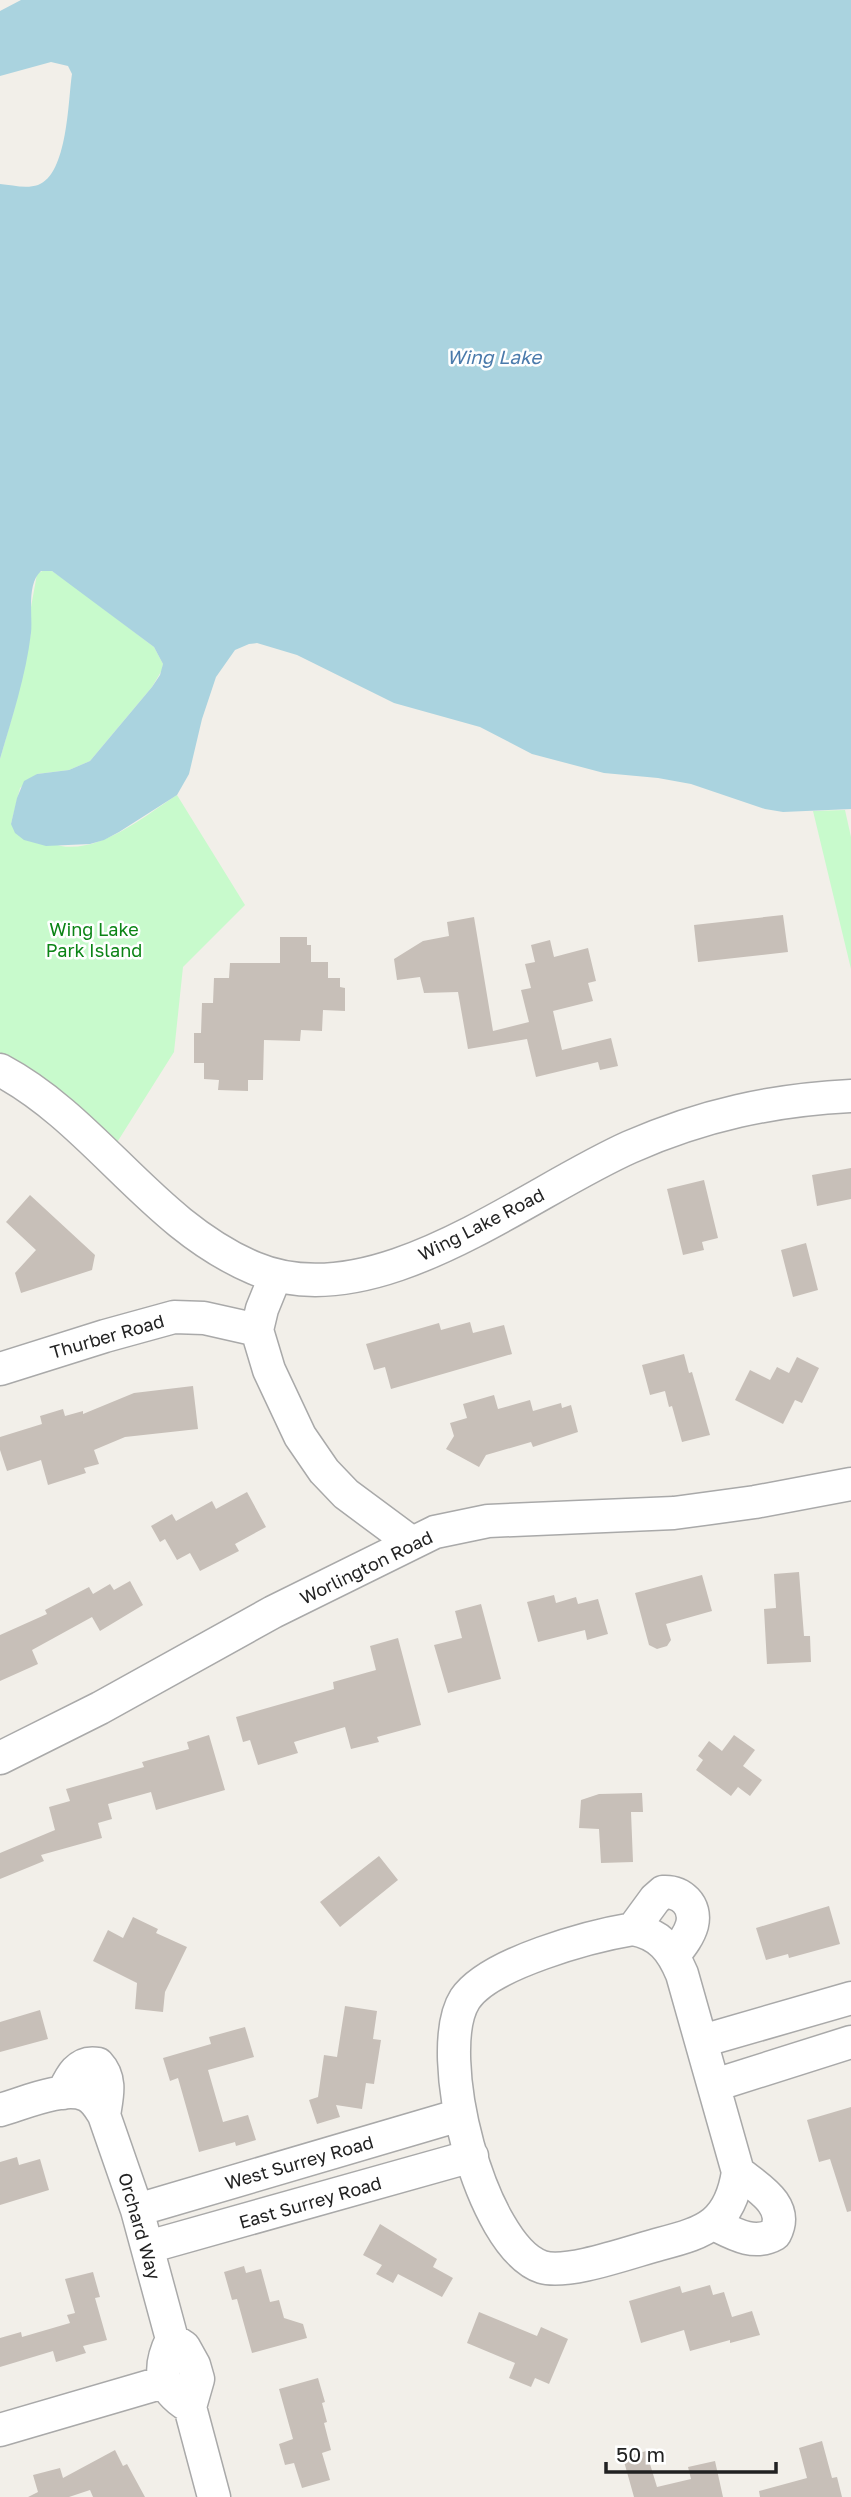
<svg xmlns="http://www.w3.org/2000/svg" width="851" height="2497" font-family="'Golos Text',sans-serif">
  <rect width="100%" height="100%" fill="#f2efe9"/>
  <path fill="#c8facc" d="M46,569l6,2 19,13 83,63 9,17 -1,6 -10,17 -62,74 -21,9 -32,4 -17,14 -9,36c14,6 36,19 50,22 40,7 85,-31 116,-51l68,110 -62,62 -9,85 -58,92 -116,-83v-302l14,-49 17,-77v-26l6,-33z
    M845,810l6,27v132l-38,-158z"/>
  <path fill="#aad3df" d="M21,0h830v809l-68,3 -18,-3 -74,-25 -33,-6 -54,-5 -72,-19 -52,-27 -86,-24 -97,-48 -40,-12 -8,1 -14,6 -19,27 -14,42 -13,55 -12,21 -58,37 -15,8 -14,4 -44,2 -22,-6 -9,-7 -4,-9 6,-26 7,-17 13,-7 32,-4 21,-9 62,-74 8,-12 3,-11 -9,-17 -102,-76h-11c-15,14 -8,44 -10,62 -5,42 -19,85 -31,126v-575c12,1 26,5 38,1 30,-11 30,-85 34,-111l-4,-8 -17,-4 -51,14v-65z"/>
  <path fill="#c7bfb8" d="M783,915l5,37 -90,10 -4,-37z
    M474,917l19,114 36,-9 -8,-32 10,-2 -6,-24 10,-2 -4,-17 19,-5 4,17 34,-9 8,33 -8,2 5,18 -40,10 9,39 49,-12 7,28 -18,4 -2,-8 -62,15 -9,-38 -59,10 -10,-57 -34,1 -4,-16 -23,3 -3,-21 29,-18 26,-5 -2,-14z
    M280,937h27v8h4v17h17v16h12v9l5,1v23l-22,-1 -1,21 -21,-1 -1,11 -36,-1 -1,40h-15v11l-30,-1 1,-10 -15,-1v-16h-10v-30h7l1,-30h11l1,-25h15l1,-15h50z
    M851,1168v31l-34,7 -5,-31z
    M704,1180l14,58 -16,4 2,8 -21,5 -16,-66z
    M30,1195l65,60 -3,15 -71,23 -6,-20 21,-23 -30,-28z
    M806,1243l12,47 -25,7 -12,-47z
    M470,1322l3,11 31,-8 8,29 -121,35 -6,-22 -11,3 -8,-26 73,-21 2,7z
    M684,1354l5,19 3,-1 18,63 -28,7 -10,-36 -3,1 -4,-16 -15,4 -8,-30z
    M797,1357l22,11 -17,35 -7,-3 -12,24 -48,-24 15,-30 20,10 7,-13 12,6z
    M193,1386l5,43 -73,8 -31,13 5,14 -15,4 2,5 -38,12 -7,-25 -34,11 -7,-21v-13l42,-13 -2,-8 23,-7 2,7 18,-5v3l51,-21z
    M494,1395l4,14 32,-9 3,11 28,-8 1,5 9,-3 7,27 -45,15 -2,-5 -45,13 -7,12 -33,-18 8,-13 -4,-13 17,-5 -4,-14z
    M247,1492l19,35 -31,17 4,7 -39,20 -10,-18 -13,7 -12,-21 -5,3 -9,-16 21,-12 4,7 36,-20 4,8z
    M799,1572l5,64h6l1,26 -44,2 -3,-55 12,-1 -2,-34z
    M702,1575l10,36 -46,13 5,16 -4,6 -10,3 -8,-4 -14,-52z
    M130,1581l13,24 -43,26 -8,-14 -60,33 6,14 -38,17v-46l47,-21 -2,-4 44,-23 4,7 17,-10 4,6z
    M554,1595l2,8 20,-6 2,7 20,-5 10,35 -21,6 -2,-10 -47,12 -11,-40z
    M481,1604l20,75 -53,14 -14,-48 28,-7 -7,-27z
    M398,1638l23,87 -44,12 2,5 -28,7 -6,-22 -51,15 4,11 -40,12 -8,-25 -7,2 -7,-25 98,-28 -1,-7 43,-12 -6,-24z
    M209,1735l16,55 -69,20 -5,-18 -43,12 4,15 -14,4 4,15 -61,17 3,6 -44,18v-26l55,-23 -6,-23 21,-6 -4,-12 78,-22 -2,-5 47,-13 -2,-7z
    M734,1735l21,15 -12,16 19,14 -12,16 -12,-9 -7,9 -35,-26 7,-10 -5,-4 11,-15 13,10z
    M642,1793l1,19h-12l2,50 -32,1 -2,-34 -20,-1 2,-28 18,-6z
    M379,1856l19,24 -58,47 -20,-25z
    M829,1906l11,38 -51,14 -1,-4 -22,6 -10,-32z
    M133,1917l25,12 -2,4 31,14 -22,45 -2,20 -28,-3 2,-26 -44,-22 15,-31 15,8z
    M345,2006l32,5 -4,28 8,1 -7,44 -8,-1 -4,26 -26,-4 4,12 -23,7 -8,-24 9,-3 6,-42 13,2z
    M40,2010l8,29 -48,13v-30z
    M245,2027l9,30 -46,13 15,52 25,-7 8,25 -20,6 -1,-4 -36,10 -21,-74 -8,3 -7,-23 48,-14 -2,-7z
    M851,2107v104l-4,1 -17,-53 -11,3 -12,-42z
    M17,2157l2,8 21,-6 9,31 -49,15v-43z
    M380,2224l57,35 -4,8 20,11 -11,19 -44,-23 -5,9 -17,-9 6,-9 -19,-10z
    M244,2266l2,7 15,-4 9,33 9,-2 5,18 19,6 4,14 -55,15 -15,-54 -5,1 -8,-28z
    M93,2272l7,25 -5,1 12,42 -24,6 3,7 -30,9 -3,-11 -53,16v-29l21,-6 1,5 48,-14 -3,-8 8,-2 -10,-34z
    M710,2285l3,10 11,-3 8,25 20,-6 8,24 -30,8v-3l-40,11 -6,-21 -43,13 -12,-42 51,-15 2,7z
    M479,2312l58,24 4,-9 27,12 -19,45 -14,-6 -4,9 -22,-9 6,-15 -48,-20z
    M318,2378l7,24 -3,1 5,19 -3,1 7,27 -9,3 8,27 -28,8 -8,-25 -9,2 -6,-21 14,-5 -14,-50z
    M822,2441l10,37 5,-1 5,20h-82l-1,-6 48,-13 -8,-30z
    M115,2450l8,16 4,-2 18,33h-52l-3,-7 -21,7h-41l10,-5 -5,-17 27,-7 3,10z
    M646,2451l11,36 34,-8 -3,-12 27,-6 8,36h-89l-11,-39z"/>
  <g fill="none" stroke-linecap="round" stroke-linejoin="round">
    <g stroke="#a9a9a9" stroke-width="35">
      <path id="minor" d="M0,1070c96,51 152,155 254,198 120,51 270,-74 376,-121 73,-32 142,-47 221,-51
        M275,1277l-13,32 -5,21 12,40 31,66 24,35 22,23 66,49
        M0,1369l105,-33 69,-19 30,1 53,12
        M0,1758l100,-50 173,-96 162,-80 53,-11 186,-8 81,-11 96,-18
        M633,1929c27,5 39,21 49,45l56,198c-8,51 -31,60 -78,72 -27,7 -92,31 -118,23 -61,-20 -111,-215 -77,-268 24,-36 126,-63 168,-70z
        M633,1929l22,-30 8,-7c18,-1 34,13 29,33 -3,11 -11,21 -18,30
        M702,2041l149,-43
        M715,2085l136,-43
        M63,2093c7,-15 15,-33 35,-29 14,15 9,32 6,51
        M0,2110c22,-6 64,-25 86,-15 9,4 13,12 18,20l33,95 35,129c-15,30 -12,50 18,68
        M137,2210l323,-95
        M714,2224c20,10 40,22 61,10 15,-29 -17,-46 -37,-62
        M148,2247l324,-91
        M172,2339l12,8 10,18 4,14 -8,28 24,90
        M0,2430l164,-48"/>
    </g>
    <use href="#minor" stroke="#fff" stroke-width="32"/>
  </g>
  <g text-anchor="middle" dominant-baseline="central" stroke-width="5" stroke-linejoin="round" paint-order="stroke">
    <g font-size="18" fill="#0c8416" stroke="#fff">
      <text x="94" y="929">Wing Lake<tspan x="94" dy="21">Park Island</tspan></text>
    </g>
    <g font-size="18" fill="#222" stroke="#fff">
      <text transform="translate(481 1224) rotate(-27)">Wing Lake Road</text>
      <text transform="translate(107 1336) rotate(-16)">Thurber Road</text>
      <text transform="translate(366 1567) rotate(-26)">Worlington Road</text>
      <text transform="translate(299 2162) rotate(-16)">West Surrey Road</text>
      <text transform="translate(310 2202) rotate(-16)">East Surrey Road</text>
      <text transform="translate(140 2226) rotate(74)">Orchard Way</text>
    </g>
    <g font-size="19" font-style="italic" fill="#4a7aab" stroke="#fff">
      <text x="494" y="356">Wing Lake</text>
    </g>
  </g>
  <path d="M606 2462v10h170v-10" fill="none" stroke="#222222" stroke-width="3.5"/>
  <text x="616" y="2462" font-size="21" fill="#222222" stroke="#ffffff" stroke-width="5" paint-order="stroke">50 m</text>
</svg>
